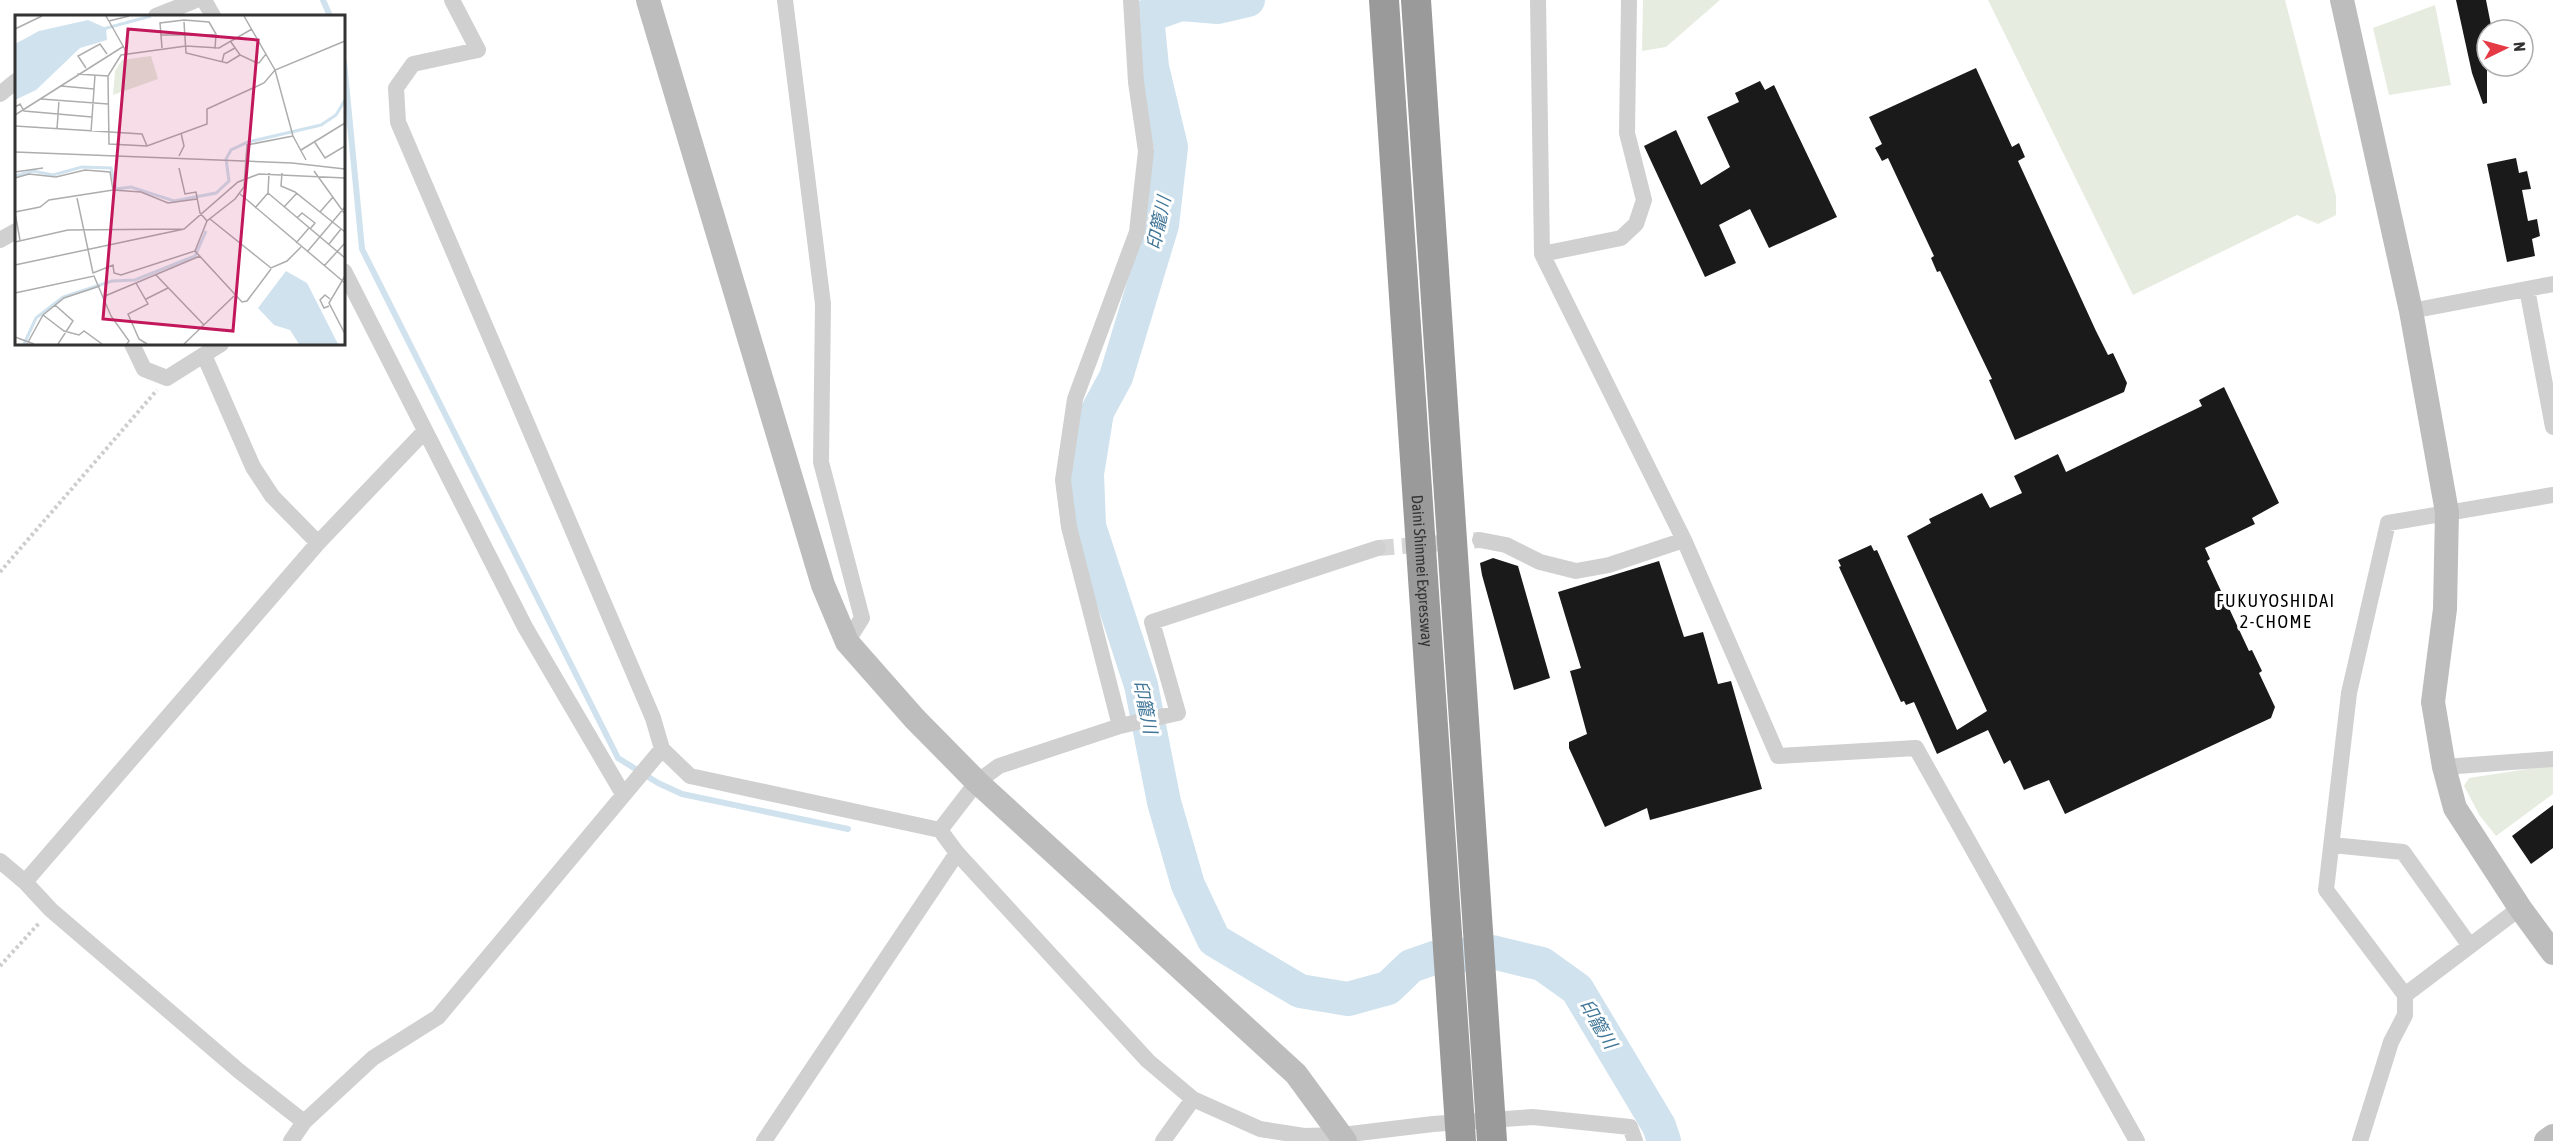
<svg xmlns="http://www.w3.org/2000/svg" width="2553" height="1141" font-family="'Asap Condensed','Noto Sans JP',sans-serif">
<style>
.green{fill:#e6ecdf}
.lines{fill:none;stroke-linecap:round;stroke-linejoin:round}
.stream{stroke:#cfe2ee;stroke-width:6}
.river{stroke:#cfe2ee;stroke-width:34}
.building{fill:#1a1a1a}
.street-tunnel{stroke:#d6d6d6;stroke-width:16;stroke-dasharray:16 8;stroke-linecap:butt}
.path{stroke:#cdcdcd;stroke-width:4;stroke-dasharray:3 3;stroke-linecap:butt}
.street{stroke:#d0d0d0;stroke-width:16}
.secondary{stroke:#bdbdbd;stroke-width:24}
.highway{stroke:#9a9a9a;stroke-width:30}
.labels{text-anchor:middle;stroke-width:6;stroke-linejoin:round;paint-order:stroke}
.street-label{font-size:16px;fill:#333;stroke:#fff}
.water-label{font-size:18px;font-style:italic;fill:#3f7597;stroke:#fff}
.neighbourhood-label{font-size:18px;letter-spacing:1.5px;fill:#000;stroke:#fff}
.inset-river{fill:none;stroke:#cfe2ee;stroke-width:3}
.inset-road{fill:none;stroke:#adadad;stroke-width:1.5}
.view{fill:#c2185b;fill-opacity:0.15;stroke:#c2185b;stroke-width:3}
.inset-edge{fill:none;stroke:#333;stroke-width:3}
</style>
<rect width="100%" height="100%" fill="#fff"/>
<!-- green -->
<path class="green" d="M1643 0H1720L1666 47 1642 51Z
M1988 0H2285L2336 196V215L2318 224 2297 215 2133 295Z
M2435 5 2451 85 2389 95 2373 28Z
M2553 765V794L2496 836 2480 816 2464 786 2469 778Z"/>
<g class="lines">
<!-- stream -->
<path class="stream" d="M323 0 330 16
M344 62 362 249 618 758 658 783 682 794 848 829"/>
<!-- river -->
<path class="river" d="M1248 0 1218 7 1181 4 1147 16 1152 67 1171 147 1162 225 1116 377 1097 412 1087 474 1089 526 1141 685 1164 802 1188 885 1214 940 1300 991 1348 999 1388 988 1411 966 1434 958 1492 952 1542 964 1577 989 1659 1126 1664 1141"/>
</g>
<!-- building -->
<path class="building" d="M2456 0H2486L2492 30H2487V103L2483 104 2472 73Z
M1976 68 2012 147 2019 143 2025 157 2018 161 2096 331 2108 355 2113 353 2127 383 2124 392 2015 440 1989 380 1992 379 1940 271 1937 272 1931 258 1934 256 1888 158 1882 161 1875 148 1882 144 1869 117Z
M1760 81 1765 90 1774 85 1837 217 1769 248 1750 209 1719 225 1736 263 1705 277 1644 146 1676 130 1701 185 1730 167 1707 117 1739 102 1735 93Z
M2516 158 2519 173 2527 171 2531 189 2522 190 2528 221 2537 219 2540 236 2532 239 2535 256 2507 262 2487 164Z
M2224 387 2279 503 2252 518 2255 524 2205 548 2210 559 2207 561 2249 651 2252 650 2262 671 2259 673 2275 707 2271 718 2065 814 2049 780 2024 790 2010 760 2004 764 1988 730 1937 754 1914 702 1906 705 1904 701 1901 702 1839 567 1841 566 1838 560 1871 545 1874 551 1877 550 1957 730 1987 711 1907 536 1931 523 1929 519 1982 493 1990 508 2022 493 2014 476 2058 454 2066 472 2202 406 2199 400Z
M1493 558 1518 566 1550 678 1514 690 1482 575 1480 563Z
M1659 561 1684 637 1703 632 1718 684 1731 681 1762 789 1650 820 1647 808 1605 827 1569 748V742L1587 734 1570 671 1581 668 1558 592Z
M2553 805V848L2531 864 2512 836Z"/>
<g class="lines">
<!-- street-tunnel -->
<path class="street-tunnel" d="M1378 548 1480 540"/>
<!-- path -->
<path class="path" d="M0 572 157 390
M0 966 40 922"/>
<!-- street -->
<path class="street" d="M204 0 213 16
M452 0 478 50 413 64 396 88 398 122 653 718 662 749 690 776 940 830 957 853 1148 1061 1193 1099 1260 1129 1304 1136 1342 1135 1433 1124 1533 1117 1630 1127 1635 1141
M785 0 823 304 821 462 862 618 847 642
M1538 0 1542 254 1684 540 1778 756 1916 748 2137 1141
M156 16 196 0
M0 94 16 81
M0 240 16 231
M1542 254 1621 238 1636 224 1644 200 1627 133 1629 0
M344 271 525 627 623 794
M2527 289 2553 427
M2411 311 2553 284
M132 344 144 369 167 378 221 344
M204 355 253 467 272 496 318 543
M1480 540 1506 545 1540 562 1576 571 1609 565 1684 540
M1120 726 1069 527 1063 480 1075 399 1137 232 1146 151 1136 82 1131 0
M2444 767 2553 759
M940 830 977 782 999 766 1120 726 1178 713 1152 622 1378 548
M2332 845 2403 852 2470 946
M0 861 25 882 51 910 239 1071 304 1122
M25 882 318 543 424 432
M2405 995 2520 908
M291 1141 304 1122 373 1058 438 1017 662 749
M764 1141 957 853
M1163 1141 1193 1099
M2360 1141 2391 1042 2405 1015V995L2326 890 2349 693 2388 523 2553 495"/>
<!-- secondary -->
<path class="secondary" d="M648 0 823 585 847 642 914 718 977 782 1296 1074 1345 1141
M2342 0 2411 311 2447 512 2445 609 2433 702 2444 767 2455 808 2520 908 2553 953
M2546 1141 2553 1136"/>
<!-- highway -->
<g class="highway">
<path id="s1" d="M1384 0 1461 1141"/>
<path d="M1416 0 1492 1141"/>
</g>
</g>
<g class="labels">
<!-- street labels -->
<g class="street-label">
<text dy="6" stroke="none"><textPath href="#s1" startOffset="572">Daini Shinmei Expressway</textPath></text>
</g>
<!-- water labels -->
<g class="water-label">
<text transform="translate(1159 223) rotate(-78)" y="6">印籠川</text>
<text transform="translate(1145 707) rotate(78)" y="6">印籠川</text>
<text transform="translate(1598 1024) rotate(59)" y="6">印籠川</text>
</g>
<!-- neighbourhood labels -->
<g class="neighbourhood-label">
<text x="2276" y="607">FUKUYOSHIDAI<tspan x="2276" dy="21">2-CHOME</tspan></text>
</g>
</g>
<!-- overview -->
<g transform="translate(15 15)">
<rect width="330" height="330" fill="#fff"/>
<path d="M136 41 143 64 98 80 100 56 107 45Z" fill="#e6ecdf"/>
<path d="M73 5 91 13 92 25 65 33 21 75 0 85V29L24 16ZM271 256 292 268 323 329H284L275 315 259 310 243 293Z" fill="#cfe2ee"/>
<path class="inset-river" d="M88 14 136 1M0 161 18 156 38 160 67 152 96 153 101 174 116 172 159 186 201 178 214 166 211 144 216 135 233 127 306 110 321 100 330 85M9 329 21 303 48 282 97 266 120 265 180 241 191 216"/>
<path class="inset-road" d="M91 1 112 38M229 1 260 55 278 121 291 145M94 6 114 1M169 7 171 38 212 48 225 40M0 14 27 1M237 14 204 33 171 31 106 40 93 61 94 129 132 131 192 109V94L249 68 260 55 330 26M146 20H200M216 27 225 40 240 47 244 48 251 39M147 33 145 8 169 5 194 7 201 19 200 34M207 47 209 39 220 33M71 53 63 41 85 29 92 39M62 59 93 61M46 71 79 74M26 84 93 89M0 92 5 89 9 96 77 102M0 100 109 31M0 111 127 119 132 131M42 114 44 85M76 117 80 60M299 126 310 143 330 131M286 135 330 108M0 137 277 148 330 154M164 141 169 131 166 118M164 153 170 179 181 177 185 198 192 206M299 156 330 199M0 157 28 153M254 158 253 178 330 243M267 158 266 171 280 177 330 217M0 163 14 159 41 162 70 155 95 157 98 175M225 179 330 268M62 183 78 258 98 250 99 258 106 260 180 236 192 206 220 184 229 172 232 130 278 121M269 192 282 178M240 193 253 178M0 197 25 192 34 185 98 175 126 177 153 188 182 184M305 197 318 182M0 198 5 225M282 203 287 198 300 208 295 214M195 204 256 253 272 246 286 232M0 227 53 215 169 214M281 228 294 213M314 229 326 214M180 236 227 287 232 286 256 254M292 237 330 192M0 250 169 214 223 167 244 159 330 163M309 251 330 228M141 260 189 310M330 261 314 288 330 319M121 268 133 289 113 299 124 324 132 329M0 278 79 261 96 301 114 326 112 329M90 281 185 241M131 284 153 273M40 290 58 306 43 329M314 291 309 293 305 285 310 280 315 284M28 300 49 316 64 320 69 316 87 329M0 322 19 329M12 329 28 300 49 283 85 271M169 329 219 281"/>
<path class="view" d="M113 14 243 25 218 316 88 304Z"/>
<rect width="330" height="330" class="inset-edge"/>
</g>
<!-- north arrow -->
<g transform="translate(2505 48) rotate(85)"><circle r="28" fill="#ffffff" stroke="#adadad" stroke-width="1.5"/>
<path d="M0-4.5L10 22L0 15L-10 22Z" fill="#e63946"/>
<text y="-9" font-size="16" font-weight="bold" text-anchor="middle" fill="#333333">N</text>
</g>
</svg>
